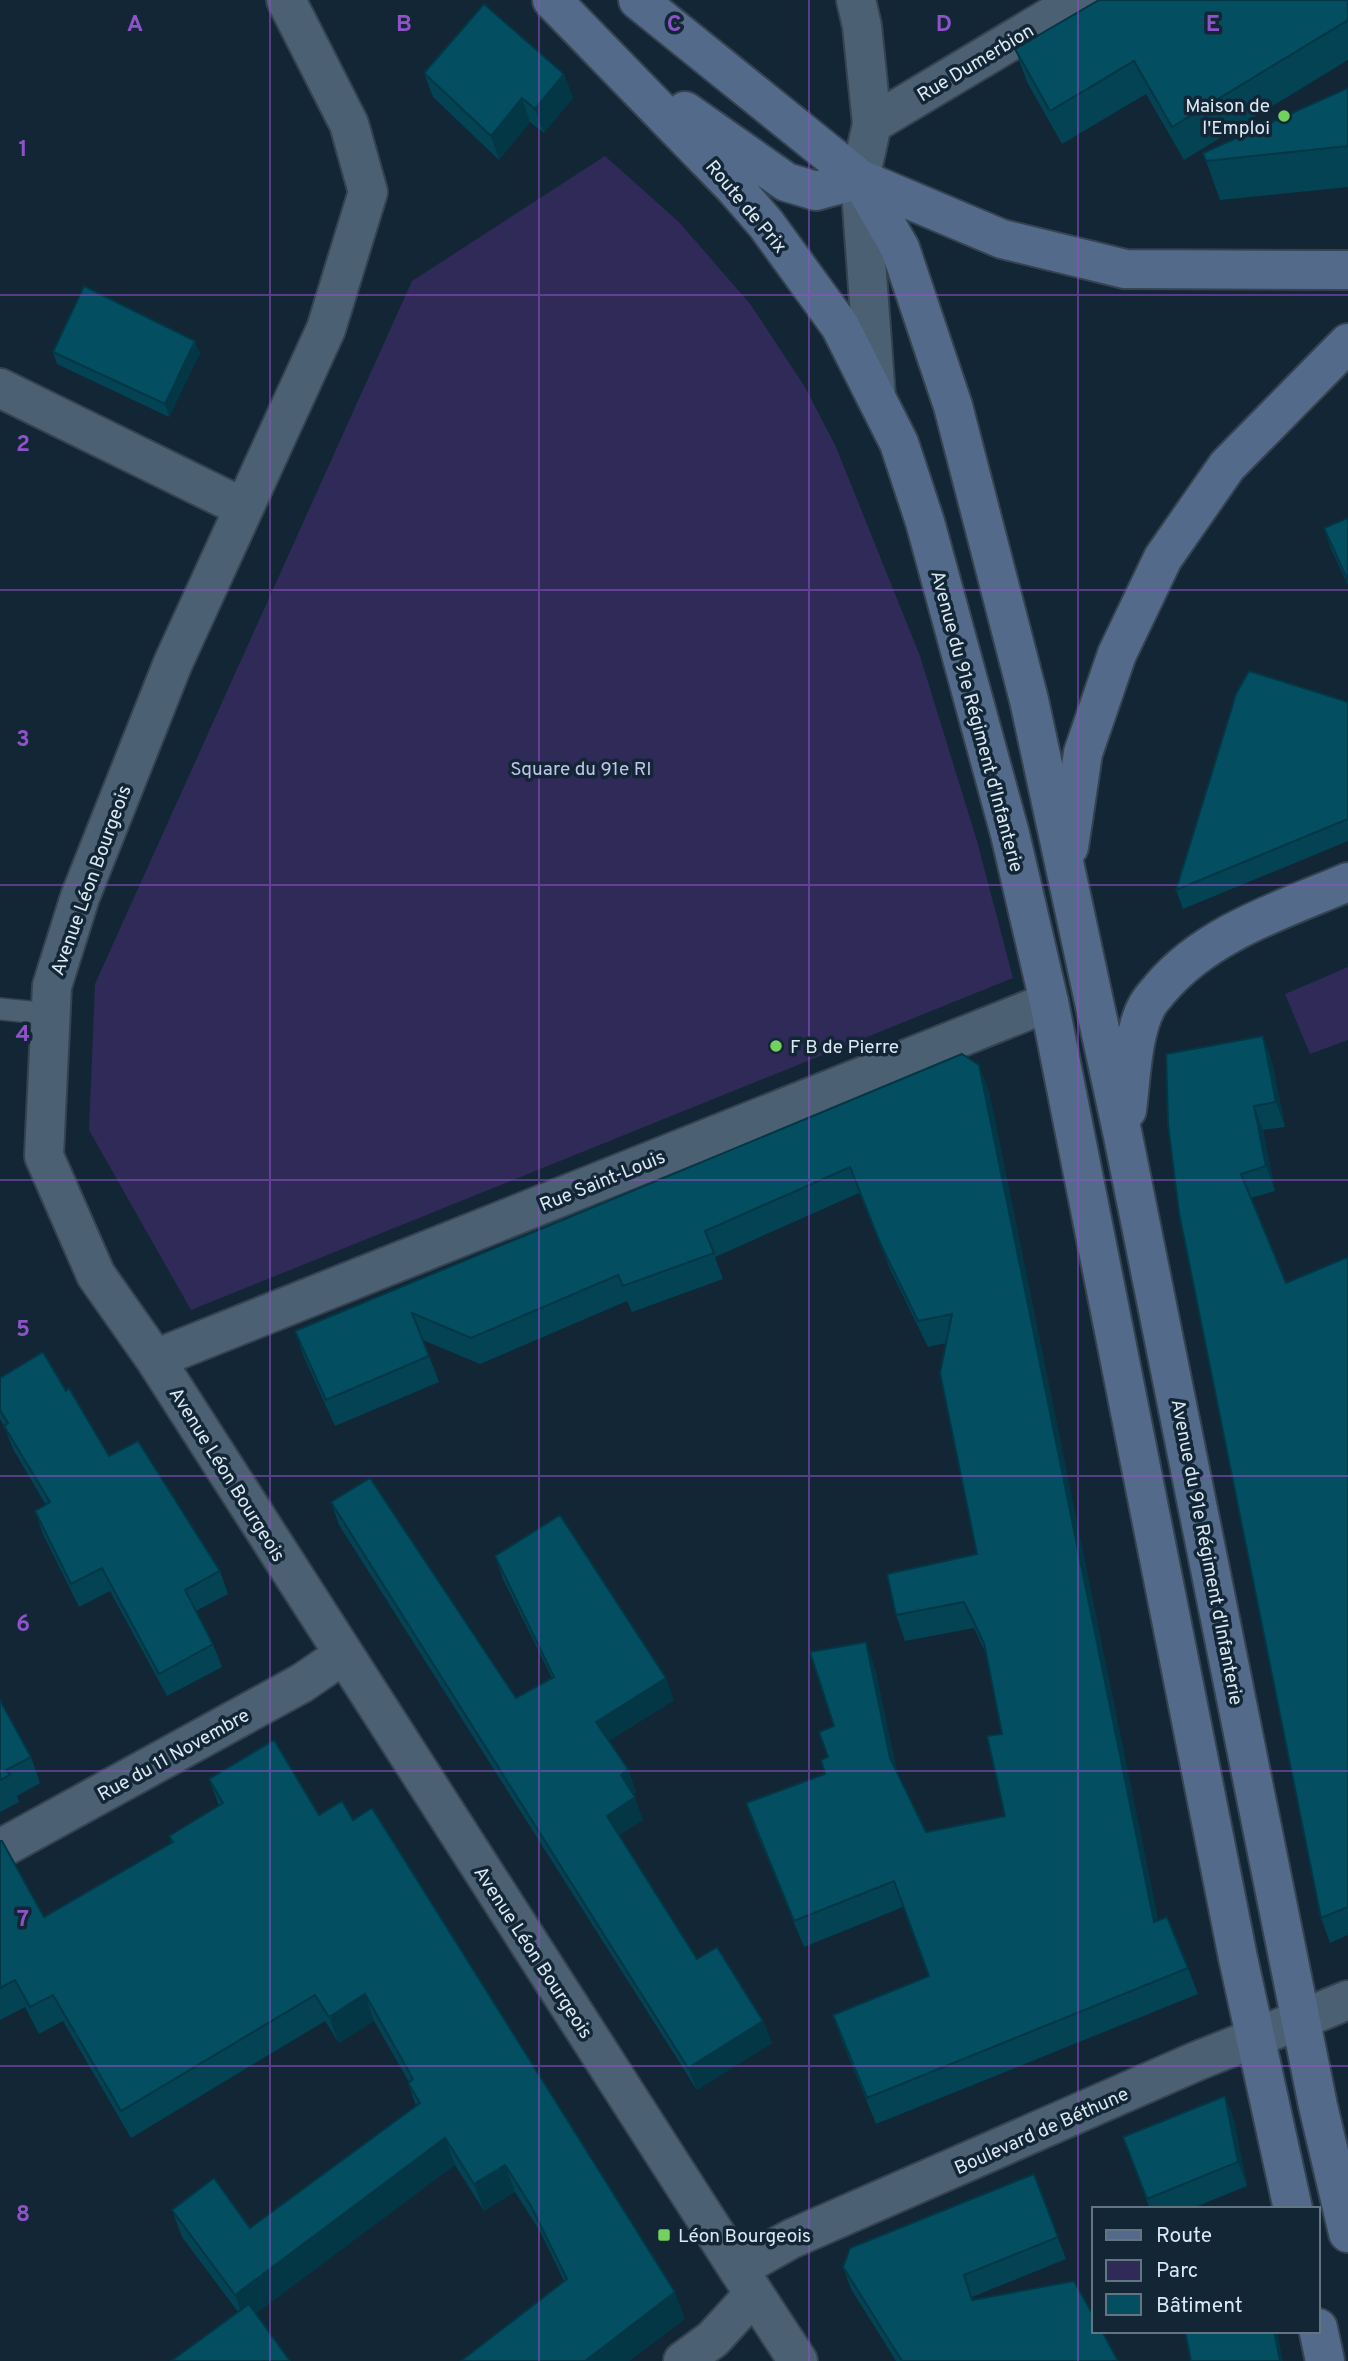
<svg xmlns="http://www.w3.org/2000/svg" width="1348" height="2361" font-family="Overpass,sans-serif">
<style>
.green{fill:#2f2a58}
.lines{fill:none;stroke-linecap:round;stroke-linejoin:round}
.service-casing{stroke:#354250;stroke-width:24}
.minor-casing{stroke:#354250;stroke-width:42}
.tertiary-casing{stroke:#354250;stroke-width:42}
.secondary-casing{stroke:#354250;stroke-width:42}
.service{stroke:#4b6072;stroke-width:21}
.minor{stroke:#4b6072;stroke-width:38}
.tertiary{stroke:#4b6072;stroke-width:38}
.secondary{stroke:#536a8b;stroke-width:38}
.wall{fill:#034354}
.shaded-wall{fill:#033745}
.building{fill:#044e62;stroke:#033745;stroke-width:2}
.grid{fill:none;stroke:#8e52c9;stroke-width:2;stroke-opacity:0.55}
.poi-dot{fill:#72d25d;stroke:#122636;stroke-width:2.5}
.labels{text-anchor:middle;stroke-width:7;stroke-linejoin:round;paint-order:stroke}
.street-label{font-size:19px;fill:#dce8f3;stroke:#122636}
.poi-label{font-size:19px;fill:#dce8f3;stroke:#122636;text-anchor:start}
.park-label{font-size:19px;fill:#c3c2ed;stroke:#122636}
.grid-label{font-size:23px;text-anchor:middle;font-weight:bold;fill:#8e52c9;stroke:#122636;stroke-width:7;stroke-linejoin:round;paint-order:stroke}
</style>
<rect width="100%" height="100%" fill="#122636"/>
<!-- green -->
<path class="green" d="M605 156 679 222 751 305 805 387 836 447 920 656 977 841 1013 978 191 1310 89 1130 95 984 412 281Z
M1348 967V1040L1310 1054 1285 994Z"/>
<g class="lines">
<!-- service casing -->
<g class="service-casing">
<path id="service" d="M0 1009 50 1014"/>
</g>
<!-- minor casing -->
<g class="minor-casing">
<path id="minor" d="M856 0 862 26 872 124 860 179
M872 124 1079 0
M0 1849 302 1683 343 1655
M1302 2019 1348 2000
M738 2269 798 2361
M683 2361 713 2339 754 2294"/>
</g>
<!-- tertiary casing -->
<g class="tertiary-casing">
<path id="tertiary" d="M286 0 349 124 368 192 326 329 173 663 80 897 52 986 44 1156 96 1275 155 1359 738 2269 791 2239 1197 2061 1302 2019
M860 179 876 397
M0 388 244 508
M155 1359 1049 1002"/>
</g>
<!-- secondary casing -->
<g class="secondary-casing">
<path id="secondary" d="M552 0 734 187 766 224 840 326 899 443 925 522 1010 834 1049 1002 1238 1958 1293 2209
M638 0 860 179 1002 239 1125 269 1348 270
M685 111 786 182 816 191 860 179
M860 179 900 248 953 406 1029 700 1123 1136 1318 2106 1348 2233
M1069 847 1083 753 1117 654 1163 558 1227 466 1348 343
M1127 1110C1131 1080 1132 1033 1147 1006 1150 1000 1156 994 1160 989 1207 933 1282 910 1348 882
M1318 2328 1325 2361"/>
</g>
<!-- service -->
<use href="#service" class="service"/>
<!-- minor -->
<use href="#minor" class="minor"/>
<!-- tertiary -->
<use href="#tertiary" class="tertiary"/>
<!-- secondary -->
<use href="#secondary" class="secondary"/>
</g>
<!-- wall -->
<path class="wall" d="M1348 0V60L1184 160 1146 94 1062 144 1027 82 1015 49Z
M424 73 564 74 573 98 544 133 530 122 499 160 433 97Z
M1348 88V187L1220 200 1206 161Z
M53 352 200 353 169 417 57 364Z
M1348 518V585L1331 549 1324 528Z
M1348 702V841L1183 909 1176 890Z
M1272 1061 1285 1127 1263 1130 1275 1191 1251 1198 1286 1283 1348 1257V1935L1330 1943 1321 1918 1179 1213Z
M989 1091 1158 1920 1188 1968 1198 1994 876 2124 842 2041 833 2015 929 1976 903 1907 804 1947 755 1829 746 1803 825 1774 834 1726 875 1668 897 1773 926 1832 1005 1816 1002 1734 986 1654 974 1628 905 1641 896 1615 977 1554 946 1343 928 1347 891 1271 859 1193 715 1257 723 1279 632 1312 627 1301 480 1364 423 1340 439 1382 335 1426 304 1357 295 1331Z
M0 1378 66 1391 109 1456 220 1571 228 1594 196 1611 213 1644 222 1667 167 1696 110 1591 79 1607 43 1534 35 1511 46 1505 13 1449 4 1426 0 1419Z
M331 1502 516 1698 552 1678 503 1579 495 1556 674 1700 609 1741 628 1769 636 1792 633 1794 643 1820 619 1835 697 1959 763 2021 772 2043 697 2090 339 1525Z
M0 1700 31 1757 40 1783 17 1796 19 1802 0 1812Z
M209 1779 319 1815 353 1820 685 2319 629 2361H461L564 2281 541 2233 515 2192 484 2211 455 2165 238 2312 182 2237 172 2210 250 2228 416 2106 408 2083 409 2082 374 2021 339 2043 325 2021 131 2138 63 2021 39 2034 25 2007 0 2020V1841L44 1917 171 1843 169 1836 219 1806Z
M1225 2096 1234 2120 1247 2186 1190 2209H1150L1123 2137Z
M1034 2174 1066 2259 972 2297 973 2300 1118 2361H896L851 2289 843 2267Z"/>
<!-- shaded-wall -->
<path class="shaded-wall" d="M564 74 573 98 544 133 535 109Z
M522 98 530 122 499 160 491 136Z
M195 341 200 353 169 417 165 404Z
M1263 1036 1272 1061 1285 1127 1276 1102Z
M979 1065 989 1091 1164 1948 1154 1922Z
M1254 1106 1263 1130 1275 1191 1266 1166Z
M866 1642 875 1668 900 1784 890 1758Z
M666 1678 674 1700 604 1744 596 1722Z
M628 1769 636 1792 629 1797 621 1775Z
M635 1797 643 1820 615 1838 607 1816Z
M365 1994 374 2021 339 2043 329 2017Z
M763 2021 772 2043 697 2090 688 2068Z
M1225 2096 1234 2120 1247 2186 1238 2162Z
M445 2138 455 2165 245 2322 235 2295Z
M505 2165 515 2192 484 2211 474 2184Z
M675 2292 685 2319 629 2361H585Z
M1274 2331H1277L1283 2361H1280Z"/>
<!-- building -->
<path class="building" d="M1099 0H1348V20L1172 127 1134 61 1050 111 1015 49Z
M484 4 564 74 535 109 522 98 491 136 424 73Z
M1348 88V146L1206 161 1203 153Z
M84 286 195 341 165 404 53 352Z
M1348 518V581L1324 528Z
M1249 671 1348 702V819L1176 890 1236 694Z
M1263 1036 1276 1102 1254 1106 1266 1166 1241 1174 1286 1283 1348 1257V1907L1321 1918 1179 1213 1168 1124 1166 1054Z
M962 1054 979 1065 1154 1922 1167 1917 1188 1968 867 2098 833 2015 929 1976 894 1881 794 1921 746 1803 825 1774 821 1760 828 1757 819 1732 834 1726 810 1652 866 1642 890 1758 926 1832 1005 1816 987 1736 1002 1734 984 1643 964 1602 896 1615 887 1574 977 1554 940 1373 952 1314 918 1321 881 1245 850 1167 705 1231 714 1253 623 1286 618 1275 471 1338 412 1313 429 1356 326 1400 295 1331Z
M43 1352 66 1391 69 1388 109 1456 138 1441 220 1571 185 1590 213 1644 159 1674 102 1568 71 1584 35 1511 50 1502 4 1426 8 1423 0 1410V1378Z
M370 1478 516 1698 554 1677 495 1556 560 1515 666 1678 596 1722 628 1769 621 1775 635 1797 607 1816 697 1959 717 1947 763 2021 688 2068 331 1502Z
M0 1700 31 1757 6 1770 10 1775 0 1780Z
M274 1740 319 1815 342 1801 353 1820 372 1808 675 2292 585 2361H461L567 2279 531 2206 505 2165 474 2184 445 2138 235 2295 172 2210 214 2178 250 2228 420 2103 408 2083 413 2079 365 1994 329 2017 315 1995 121 2111 53 1995 30 2007 15 1980 0 1988V1841H2L44 1917 173 1842 169 1836 223 1803 209 1779Z
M1225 2096 1238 2162 1147 2199 1123 2137Z
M1034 2174 1058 2237 964 2275 972 2300 1074 2281 1094 2317V2331H1102L1118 2361H902L843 2267 850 2248Z
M249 2304 290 2361H171Z
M1185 2331H1274L1280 2361H1191Z"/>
<!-- grid -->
<path class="grid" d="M270 0V2361M539 0V2361M809 0V2361M1078 0V2361M0 295H1348M0 590H1348M0 885H1348M0 1180H1348M0 1476H1348M0 1771H1348M0 2066H1348"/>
<!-- markers -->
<g class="poi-dot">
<circle cx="1284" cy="116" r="7"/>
<circle cx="776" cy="1046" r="7"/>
<rect x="657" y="2228" width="14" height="14" rx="3.5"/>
</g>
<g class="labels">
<!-- street labels -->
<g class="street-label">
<text transform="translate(975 62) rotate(-31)" y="7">Rue Dumerbion</text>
<text transform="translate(747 206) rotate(50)" y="7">Route de Prix</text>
<text transform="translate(978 721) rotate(75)" y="7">Avenue du 91e Régiment d'Infanterie</text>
<text transform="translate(90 880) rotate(-70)" y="7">Avenue Léon Bourgeois</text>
<text transform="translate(602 1180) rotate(-22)" y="7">Rue Saint-Louis</text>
<text transform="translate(228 1474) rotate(58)" y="7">Avenue Léon Bourgeois</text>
<text transform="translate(1208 1552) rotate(79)" y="7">Avenue du 91e Régiment d'Infanterie</text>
<text transform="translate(173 1754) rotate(-29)" y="7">Rue du 11 Novembre</text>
<text transform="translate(534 1952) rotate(57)" y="7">Avenue Léon Bourgeois</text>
<text transform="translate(1041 2130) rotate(-24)" y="7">Boulevard de Béthune</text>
</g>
<!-- poi labels -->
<g class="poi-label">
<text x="1270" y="112" text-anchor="end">Maison de<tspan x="1270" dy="22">l'Emploi</tspan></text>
<text x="790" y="1053">F B de Pierre</text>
<text x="678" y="2242">Léon Bourgeois</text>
</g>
<!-- park labels -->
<g class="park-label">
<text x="581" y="775">Square du 91e RI</text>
</g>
</g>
<g class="grid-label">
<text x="135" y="31">A</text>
<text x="404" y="31">B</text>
<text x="674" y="31">C</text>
<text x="944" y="31">D</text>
<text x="1213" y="31">E</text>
<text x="23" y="156">1</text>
<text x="23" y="451">2</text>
<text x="23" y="746">3</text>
<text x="23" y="1041">4</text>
<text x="23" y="1336">5</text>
<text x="23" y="1631">6</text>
<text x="23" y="1926">7</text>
<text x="23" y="2221">8</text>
</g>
<!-- legend -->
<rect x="1092" y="2207" width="228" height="126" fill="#122636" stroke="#637482" stroke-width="2"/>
<rect x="1106" y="2230" width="35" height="10" fill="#536a8b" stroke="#637482" stroke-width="2"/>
<text x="1156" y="2242" font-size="21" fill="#dce8f3">Route</text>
<rect x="1106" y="2260" width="35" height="21" fill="#2f2a58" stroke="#637482" stroke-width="2"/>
<text x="1156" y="2277" font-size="21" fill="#dce8f3">Parc</text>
<rect x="1106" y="2294" width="35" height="21" fill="#044e62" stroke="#637482" stroke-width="2"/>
<text x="1156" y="2312" font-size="21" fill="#dce8f3">Bâtiment</text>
</svg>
